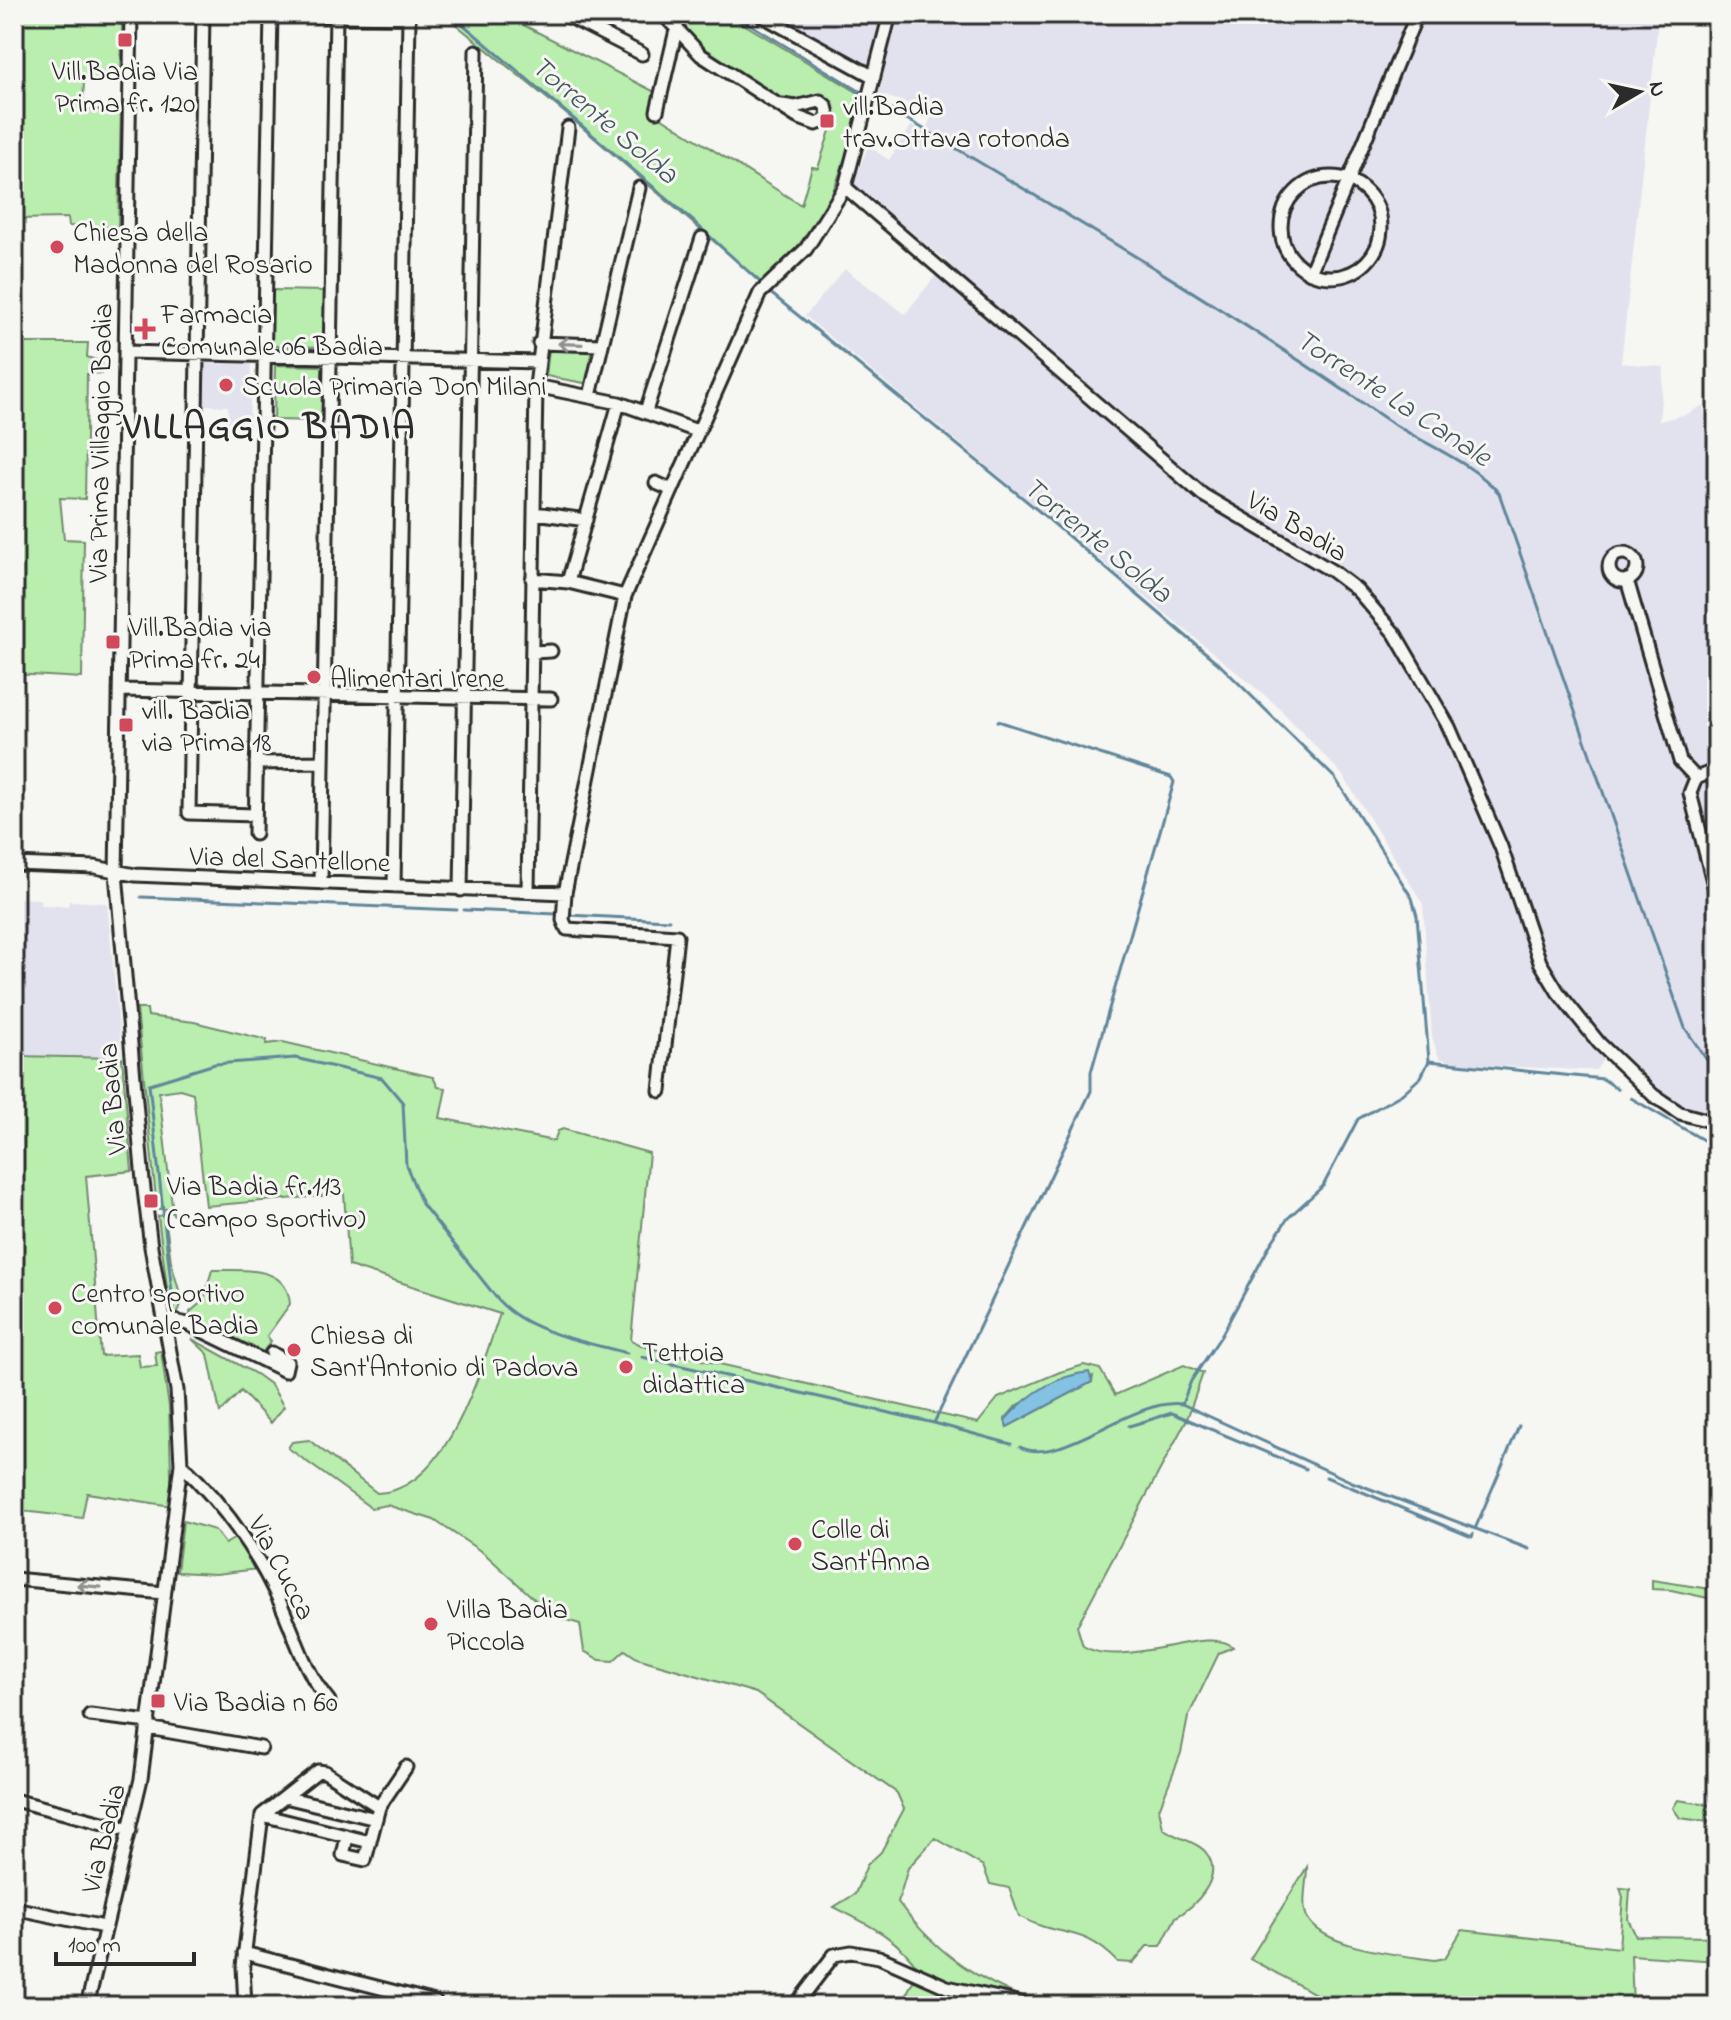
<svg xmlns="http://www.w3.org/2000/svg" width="1731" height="2020" font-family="'Indie Flower',sans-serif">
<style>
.built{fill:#e2e2ee}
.green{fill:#b9eeaf;stroke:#728c6d;stroke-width:2;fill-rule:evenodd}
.water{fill:#84c2e4;stroke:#60869a;stroke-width:2}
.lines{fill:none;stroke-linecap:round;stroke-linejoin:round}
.stream{stroke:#60869a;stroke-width:3}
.minor-casing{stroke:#2b2b2b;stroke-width:17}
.minor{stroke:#f6f6f2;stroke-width:11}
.oneway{stroke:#90908e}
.poi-dot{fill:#d1495b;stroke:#f6f6f2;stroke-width:3}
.labels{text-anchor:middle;stroke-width:6;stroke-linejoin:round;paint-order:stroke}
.poi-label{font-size:28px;fill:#2b2b2b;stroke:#f6f6f2;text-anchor:start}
.street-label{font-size:28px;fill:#2b2b2b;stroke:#f6f6f2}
.water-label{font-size:30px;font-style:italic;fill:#465862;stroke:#f6f6f2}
.district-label{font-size:36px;font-weight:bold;letter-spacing:2px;fill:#2b2b2b;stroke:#f6f6f2}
</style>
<rect width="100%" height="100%" fill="#f6f6f2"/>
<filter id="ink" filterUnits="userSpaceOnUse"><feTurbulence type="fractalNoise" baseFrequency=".0125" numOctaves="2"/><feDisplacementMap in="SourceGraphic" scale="16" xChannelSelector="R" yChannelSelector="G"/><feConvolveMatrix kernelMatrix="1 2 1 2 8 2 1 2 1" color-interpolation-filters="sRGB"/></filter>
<g filter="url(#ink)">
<!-- built -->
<path class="built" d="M776 14H1659L1621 363 1664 367 1659 421 1687 414 1703 405 1717 507V515L1706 529 1717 594V1127L1685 1119 1663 1109 1604 1058 1596 1070H1582L1459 1064 1439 1058 1432 1037 1423 904 1342 774 1274 703 805 316 845 269 905 314 947 261 853 185 868 146 889 160 911 126 925 133 933 112 876 93 879 78Z
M201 363 251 364 249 435H228V406L201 405Z
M14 898 40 899 41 905 68 906 69 901 107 903 122 1058 14 1056Z"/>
<!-- green -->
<path class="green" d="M27 14H80L122 25 121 80H84L83 110H121L118 227 69 226 68 218 14 219V21L18 24Z
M443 14H502L655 92 651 111 801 205 812 167 818 168 835 115 832 104C817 87 804 102 786 102L705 53 674 14H727L862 95C838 187 833 216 762 283L570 117Z
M271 290 327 291 326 347 271 346Z
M14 343H88L87 357 102 362V373L87 374 85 499 60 498 64 539 84 540 82 678 14 674Z
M549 350 597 351 590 384 546 376Z
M275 365 323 366 322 421 274 420Z
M137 1009H147L148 1016 194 1022 267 1040 266 1044 283 1042 433 1077 438 1087 446 1088 440 1118 554 1141 558 1131 563 1129 649 1153 631 1340 645 1347 978 1423 998 1398 1060 1372 1084 1365 1100 1369 1115 1395 1184 1365 1203 1373 1187 1419 1077 1626 1083 1646C1123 1671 1209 1624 1233 1647L1219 1653 1188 1717 1181 1753 1159 1809 1163 1828C1176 1839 1198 1841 1207 1854 1224 1877 1195 1907 1176 1917L1161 1946H1147L1133 1963 1118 1962C1081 1923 1058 1939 1019 1916L1009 1888 990 1884 983 1866 935 1838 908 1868 898 1902C938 1956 982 1983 1044 2006H900L919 1970C900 1939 866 1923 834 1907L855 1894 867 1865 881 1852 904 1809 897 1793 756 1693 637 1658 625 1650 613 1661 600 1660 584 1651 580 1624 553 1616 485 1554 434 1520 387 1505 371 1508 288 1448 292 1442 309 1440 377 1493C448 1491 480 1370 500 1314L349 1266 344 1194 206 1206 193 1093 180 1089 159 1092 173 1214 168 1209H157ZM1093 1376 1092 1382 1007 1427 1005 1419 1017 1405Z
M14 1056 122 1058 132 1171 86 1176 101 1356 138 1354 140 1367 157 1366 155 1352 161 1351 169 1407 172 1506 87 1493 82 1518 14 1510Z
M165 1215 171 1262 182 1301 177 1316 170 1312 158 1216Z
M212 1270C244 1271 287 1264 290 1304L267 1336 271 1341 259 1357 191 1323 190 1312 203 1301Z
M192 1339 256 1374 271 1385 284 1407 271 1423 241 1391 220 1413 208 1354Z
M183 1521 215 1530 225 1544 239 1536 258 1569 216 1574 177 1572Z
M1652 1580 1717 1590V1600L1671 1590 1652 1589Z
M1678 1800 1717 1806V1823L1680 1818 1673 1808Z
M1307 1867C1307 1881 1301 1905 1307 1917 1323 1949 1402 1955 1435 1960L1445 1958 1462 1930 1619 1948 1623 1897 1620 1888 1630 1889 1628 1919 1636 1936 1717 1937V1961L1631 1955 1633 2006H1323L1325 1999 1250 1959Z"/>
<!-- water -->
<path class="water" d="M1089 1372 1092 1382 1007 1427 1005 1420C1028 1394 1055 1376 1089 1372Z"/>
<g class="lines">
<!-- stream -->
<path class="stream" d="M451 14 693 221 763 285
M733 14 866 95
M873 99C1045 201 1218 303 1383 417 1420 443 1468 459 1499 493L1685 1028 1717 1075
M768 291 1040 512 1220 665 1335 778 1412 898 1417 916 1429 1061 1603 1079 1618 1089
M141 897 457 910
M464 910 557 914
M568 915 669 920
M149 1084 174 1310
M150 1084 215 1064 295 1058 382 1078 403 1103 406 1165 422 1204 499 1301C529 1333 586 1342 627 1353
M1631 1098 1717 1148
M642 1357 934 1423 1011 1444
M1182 1404 1191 1381 1221 1336 1270 1245 1288 1218 1323 1186 1358 1119 1402 1094 1421 1077 1429 1061
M934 1423 1091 1091V1072L1174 782 1171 777 998 721
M1129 1426 1172 1413 1306 1469
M1020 1447C1060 1468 1133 1397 1182 1404L1352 1482 1529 1549
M1326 1477 1472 1537 1473 1534
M1475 1529 1519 1426"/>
<!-- minor casing -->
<g class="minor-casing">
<path id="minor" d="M113 14 131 18
M185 14 409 17 394 886
M203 14 189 813 255 815
M564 14 642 54
M663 14 701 55 797 117 816 124 824 121 828 114 826 106 820 101 795 107 782 105
M759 14 874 77
M657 111 677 26
M1281 227a50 50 0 1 1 100 0a50 50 0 1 1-100 0Z
M845 187 1203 495 1332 571 1357 590 1395 634 1449 727 1501 847 1540 962 1558 992 1599 1043 1653 1095 1680 1113 1717 1123
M1310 273 1417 14
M539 343 601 345
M125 352 538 362
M536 386 619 403 697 431
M590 396 639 188
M646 411 702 238
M656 483 672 490
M535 513 586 520
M1609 567a14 14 0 1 1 28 0a14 14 0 1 1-28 0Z
M532 579 568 582 625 596
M1627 580 1680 761 1696 778 1717 770
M568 582 619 403
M533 652 551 651
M119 690 551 699
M256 763 323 762
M1696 778 1690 793 1717 897
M255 834 271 14
M14 864 95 867 135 875 565 893 625 596 760 293 806 249 845 187 890 14
M321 883 336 14
M461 890 476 51
M528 891 536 386 568 128
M565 893 563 920 567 929 677 936 660 1091
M164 1319 188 1324 285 1371 287 1362 272 1353
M181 1464C222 1503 255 1549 279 1600 295 1634 304 1672 329 1701
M14 1579 164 1593
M90 1715 149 1722
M148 1728 261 1748
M285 1797 376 1819
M14 1800 130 1830
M262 1815 370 1842
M347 1837 343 1855 365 1860 379 1807
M14 1908 104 1927
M244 1953 435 2002
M87 2006 141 1779 181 1464 177 1390 151 1247 143 1181 116 873 131 14
M245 2006 243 1966 262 1815 318 1771 325 1772 379 1807 406 1767
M795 2006 834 1955 851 1952 879 1957 947 1987 1035 2006"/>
</g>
<!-- minor -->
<use href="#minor" class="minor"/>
</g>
<!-- one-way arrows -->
<defs><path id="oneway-shaft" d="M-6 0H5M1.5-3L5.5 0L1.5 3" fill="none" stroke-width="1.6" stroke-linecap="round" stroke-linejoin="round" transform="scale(2)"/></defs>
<g class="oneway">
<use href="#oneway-shaft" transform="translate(570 344) rotate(-178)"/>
<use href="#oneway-shaft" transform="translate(89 1586) rotate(-175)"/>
</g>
</g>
<!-- markers -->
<g class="poi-dot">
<rect x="117" y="32" width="16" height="16" rx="4"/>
<rect x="819" y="113" width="16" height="16" rx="4"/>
<circle cx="57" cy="247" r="8"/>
<path d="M141 317h8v8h8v8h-8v8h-8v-8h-8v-8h8z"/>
<circle cx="226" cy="385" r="8"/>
<rect x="105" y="634" width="16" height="16" rx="4"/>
<circle cx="314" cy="677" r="8"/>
<rect x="118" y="717" width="16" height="16" rx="4"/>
<rect x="143" y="1193" width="16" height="16" rx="4"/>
<circle cx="55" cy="1308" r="8"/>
<circle cx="294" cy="1350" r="8"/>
<circle cx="626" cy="1367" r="8"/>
<circle cx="795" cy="1544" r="8"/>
<circle cx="431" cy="1624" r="8"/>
<rect x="150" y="1693" width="16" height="16" rx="4"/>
</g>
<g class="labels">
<!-- poi labels -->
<g class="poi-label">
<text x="125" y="80" text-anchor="middle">Vill.Badia Via<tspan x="125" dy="32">Prima fr. 120</tspan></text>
<text x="843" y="115">vill.Badia<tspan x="843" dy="32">trav.Ottava rotonda</tspan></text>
<text x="73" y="241">Chiesa della<tspan x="73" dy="32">Madonna del Rosario</tspan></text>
<text x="161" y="323">Farmacia<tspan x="161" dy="32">Comunale 06 Badia</tspan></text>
<text x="242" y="395">Scuola Primaria Don Milani</text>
<text x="129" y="636">Vill.Badia via<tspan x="129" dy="32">Prima fr. 24</tspan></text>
<text x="330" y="687">Alimentari Irene</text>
<text x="142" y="719">vill. Badia<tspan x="142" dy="32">via Prima 18</tspan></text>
<text x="167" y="1195">Via Badia fr.113<tspan x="167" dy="32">(campo sportivo)</tspan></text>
<text x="71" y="1302">Centro sportivo<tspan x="71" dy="32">comunale Badia</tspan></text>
<text x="310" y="1344">Chiesa di<tspan x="310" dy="32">Sant'Antonio di Padova</tspan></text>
<text x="642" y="1361">Tettoia<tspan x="642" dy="32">didattica</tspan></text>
<text x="811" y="1538">Colle di<tspan x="811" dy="32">Sant'Anna</tspan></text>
<text x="447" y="1618">Villa Badia<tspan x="447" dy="32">Piccola</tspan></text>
<text x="174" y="1711">Via Badia n 60</text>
</g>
<!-- street labels -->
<g class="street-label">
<text transform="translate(99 443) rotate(-89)" y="10">Via Prima Villaggio Badia</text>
<text transform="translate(1298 525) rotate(31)" y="10">Via Badia</text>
<text transform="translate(290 858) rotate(2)" y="10">Via del Santellone</text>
<text transform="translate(111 1099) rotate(-95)" y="10">Via Badia</text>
<text transform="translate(283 1567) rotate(62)" y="10">Via Cucca</text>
<text transform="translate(102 1838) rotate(-76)" y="10">Via Badia</text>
</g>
<!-- water labels -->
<g class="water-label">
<text transform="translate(605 119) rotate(40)" y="10">Torrente Solda</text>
<text transform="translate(1394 397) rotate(33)" y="10">Torrente La Canale</text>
<text transform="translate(1098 539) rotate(39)" y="10">Torrente Solda</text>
</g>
<!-- district labels -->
<g class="district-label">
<text x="270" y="438">VILLAGGIO BADIA</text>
</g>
</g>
<!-- margin -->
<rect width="1731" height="2020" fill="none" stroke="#f6f6f2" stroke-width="48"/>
<rect x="24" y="24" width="1683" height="1972" fill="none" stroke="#2b2b2b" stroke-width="3" filter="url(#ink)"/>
<!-- north arrow -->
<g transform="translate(1639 92) rotate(81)" stroke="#f6f6f2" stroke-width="6" paint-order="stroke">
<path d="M0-6L14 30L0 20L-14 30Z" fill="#2b2b2b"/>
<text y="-12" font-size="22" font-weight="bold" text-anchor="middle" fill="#2b2b2b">N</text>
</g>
<!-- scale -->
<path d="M56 1952v12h138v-12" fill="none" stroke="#2b2b2b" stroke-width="4"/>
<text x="68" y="1952" font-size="24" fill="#2b2b2b" stroke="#f6f6f2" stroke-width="6" paint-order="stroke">100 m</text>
</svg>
